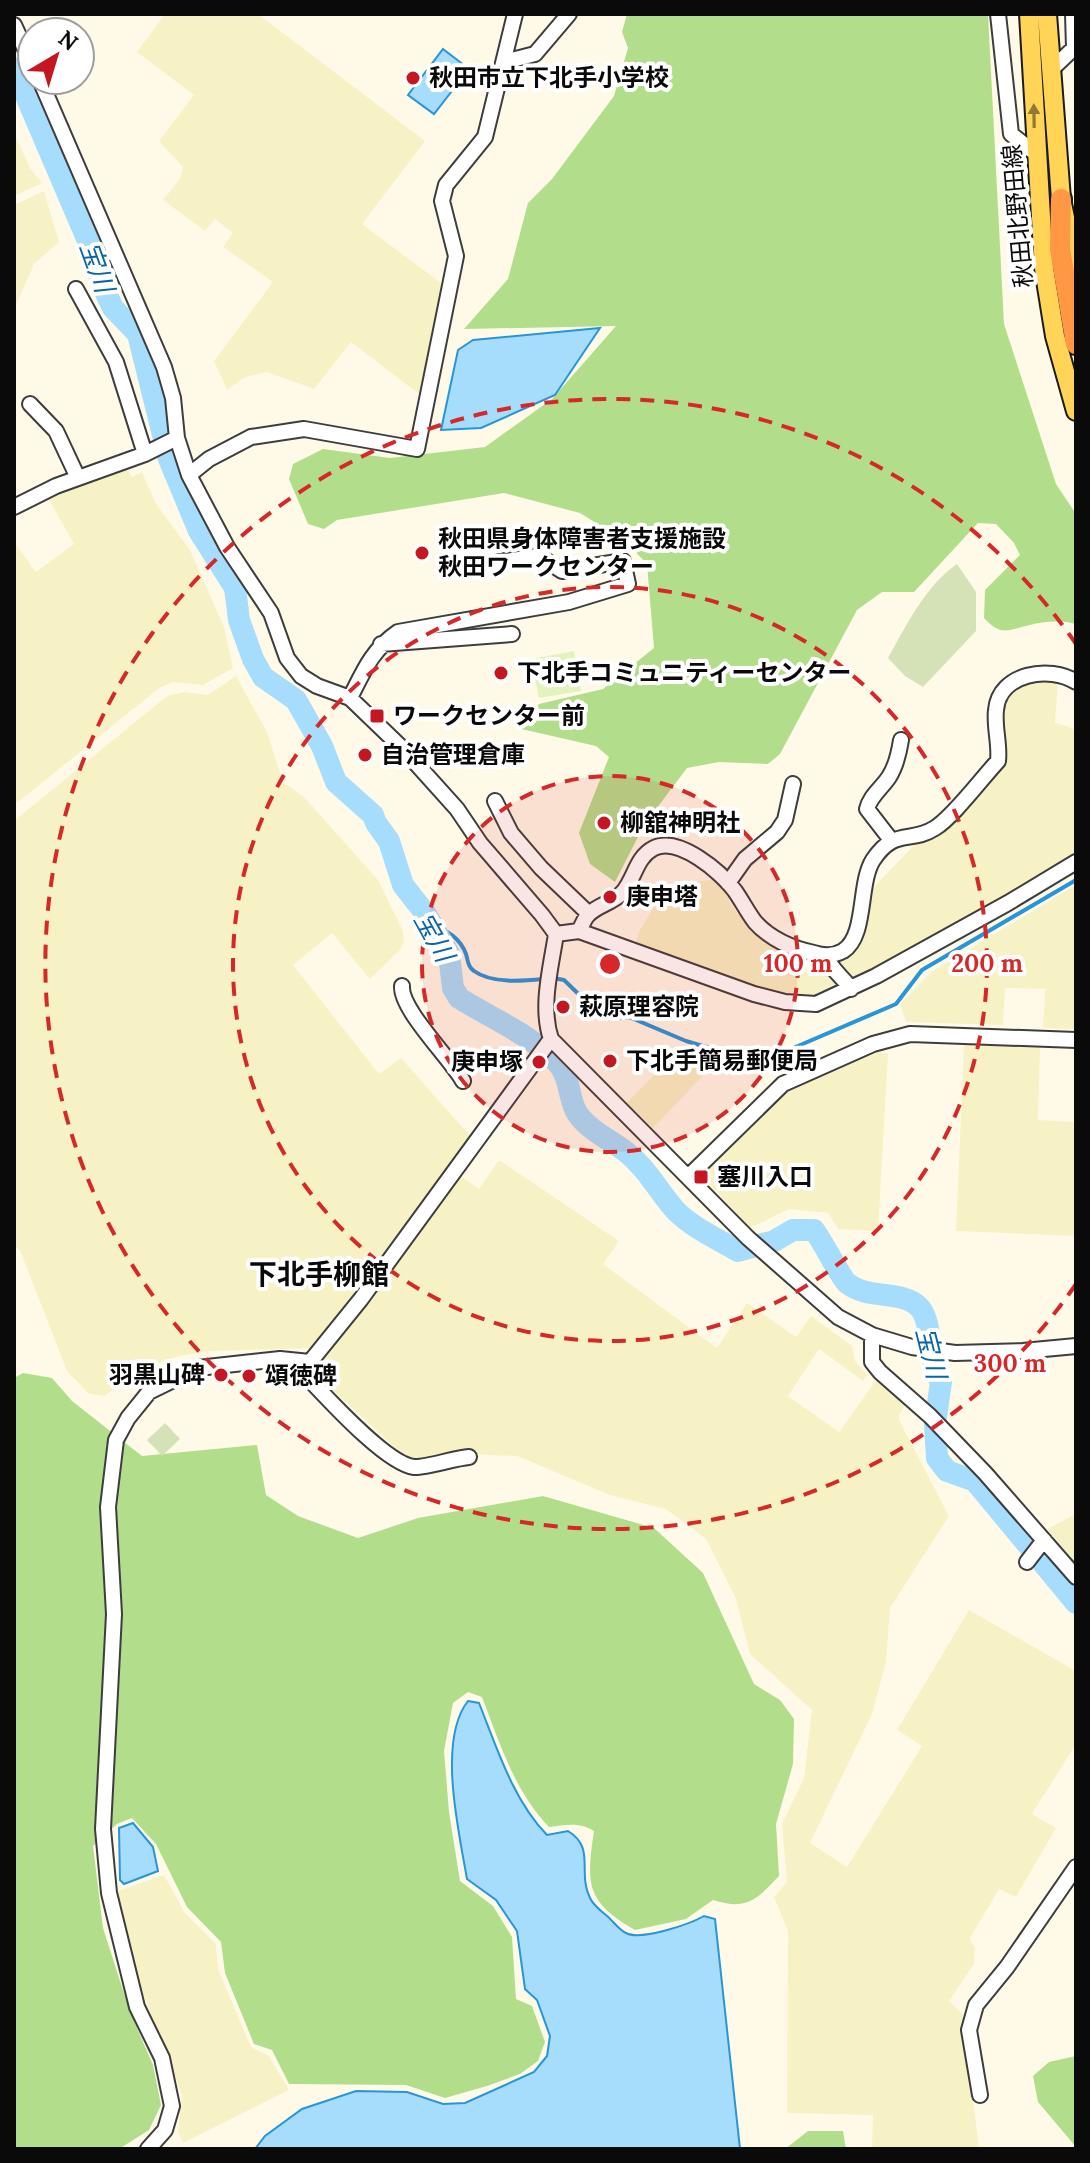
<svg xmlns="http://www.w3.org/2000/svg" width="1090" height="2163" font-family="Lora,'Noto Sans JP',serif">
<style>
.farmland{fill:#f7f2c5}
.forest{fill:#b2de8c}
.cemetery{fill:#d5e2b7}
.pitch{fill:#e2f3c0}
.water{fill:#a6ddfc;stroke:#2795d9;stroke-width:2}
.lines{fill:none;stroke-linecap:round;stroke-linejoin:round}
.stream{stroke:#2795d9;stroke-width:4}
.river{stroke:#a6ddfc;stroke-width:22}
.minor-casing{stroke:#3d3d3d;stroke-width:18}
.major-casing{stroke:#1b1b1b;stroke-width:22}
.highway-casing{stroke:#1b1b1b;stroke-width:24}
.minor{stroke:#fff;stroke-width:14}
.major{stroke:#ffd457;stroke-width:18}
.highway{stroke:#ff9745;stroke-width:20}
.oneway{fill:#917934}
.ring{fill:none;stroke:#d62828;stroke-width:4;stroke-dasharray:14 10}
.poi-dot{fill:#c51722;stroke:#fff;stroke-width:3}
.labels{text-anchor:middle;stroke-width:8;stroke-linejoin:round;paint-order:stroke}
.poi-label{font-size:24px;font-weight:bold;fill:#0a0a0a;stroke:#fff;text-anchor:start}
.street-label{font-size:24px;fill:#0a0a0a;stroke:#fff}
.water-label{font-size:26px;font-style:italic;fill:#0a64a5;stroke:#fff}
.quarter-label{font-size:28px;font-weight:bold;fill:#0a0a0a;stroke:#fff}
.centre{fill:#d62828;stroke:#fff;stroke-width:4}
.ring-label{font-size:24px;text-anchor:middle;font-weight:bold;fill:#d62828;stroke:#fff;stroke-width:8;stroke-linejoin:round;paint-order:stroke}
</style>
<rect width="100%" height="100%" fill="#fffae7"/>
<!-- farmland -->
<path class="farmland" d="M165 14H258L425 141 362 224 445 286 419 394 351 342 314 389 267 372 245 377 227 390 214 361 273 282 223 247 233 233 215 219 205 231 163 200 180 179 183 167 159 141 194 95 137 52Z
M14 133 31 170 42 183 14 196Z
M44 191 59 242 34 264 14 310V205Z
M125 466 132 477 142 472 156 504 190 550 224 627 233 668 203 685 173 682 158 689 17 803 14 799V542L36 572 74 544 47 496Z
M236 676 267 732 283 782 304 797 378 880 403 931 404 942 400 950 370 979 332 933 293 965 379 1074 401 1058 471 1137 448 1167 479 1189 499 1160 619 1241 603 1264 717 1348 747 1303 796 1337 811 1316 852 1346 855 1361 867 1375 863 1381 819 1349 788 1396 839 1432 877 1379 907 1402 899 1415V1420L949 1516 890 1608 886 1662 872 1714 810 1843 847 1867 922 1746 897 1730 969 1610 1076 1671V1744L1032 1814 1056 1828 1016 1897 999 1889 970 1938 975 1948 974 1964 949 2001 963 2014 979 2149H872L873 2115 787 2113 788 1931 774 1897 787 1882 782 1824 804 1778 812 1710 750 1654 736 1599 706 1539 666 1509 610 1495 517 1456 464 1454 422 1462 408 1460 318 1376 314 1348 211 1351 179 1356 146 1367 104 1396 89 1394 67 1371 20 1250 14 1246V821L167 696 184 692 208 695Z
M1035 679 1058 680 1055 723 1070 727 1076 731V854L952 930 852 981 837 960 853 951 861 939 868 915 870 891 921 838 1005 762 1001 715 1006 695 1017 684Z
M717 879 727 888 729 902 737 913 759 932 800 956 806 968 816 969 823 966 837 980 839 985 831 994 814 1000 786 998 634 947 640 930 654 907 675 885Z
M1076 885V1029L1043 1028 1045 989 1005 988 1003 1025 906 1022 900 1004 931 972Z
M964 1044 1040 1047 1038 1120 1076 1122 1075 1236 956 1231Z
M682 1046 718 1060 653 1128 627 1103Z
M877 1053H888L878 1231 838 1229 828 1213 789 1209 750 1228 706 1180 708 1169 787 1092Z
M1076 1514V1563L1047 1529Z
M164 1875 185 1913 216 1944 218 1969 251 2047 269 2056 289 2090 183 2143 178 2132 182 2095 143 1993 115 1892Z"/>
<!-- forest -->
<path class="forest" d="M627 14H988L1004 324 1056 484 1076 514V624C1063 620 1043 621 1030 625 1007 630 1002 637 984 618L985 590 1020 555 1014 543 996 524 978 523 914 592H882L857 610 780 754 768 764 719 762 687 768 644 825 615 882 590 864 579 833 609 757 596 746 517 728 539 704 603 689 654 648 647 564 625 541 580 513 504 493 337 520 324 529 308 524 289 479 293 464 323 449 390 458 485 447 552 399 616 326 464 329 508 279 528 203 552 179 614 96 628 48 622 32Z
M23 1373 52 1378 72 1401 142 1456 257 1445 266 1495 298 1516 358 1538 418 1518 543 1496 654 1528 703 1573 754 1684 780 1700 794 1719 793 1764 776 1824 779 1876C757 1899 747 1911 713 1900L686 1919 635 1930C586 1902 586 1885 594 1831 579 1822 566 1825 549 1827 515 1792 499 1742 482 1697L468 1692 453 1703 444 1751 449 1812 460 1881 493 1906 512 1937 516 1999 532 2006 545 2042 538 2061 520 2074 487 2086 445 2098 406 2085 289 2084 272 2050 254 2044 225 1973 221 1942 187 1907 156 1844 132 1818 117 1824 93 1846 103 1928 130 2012 153 2065 161 2105 149 2130 119 2149H14V1378Z
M1076 2056V2147L1038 2102 1033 2076 1049 2062Z
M808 2131H843L846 2149H785Z"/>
<!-- cemetery -->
<path class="cemetery" d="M957 564 976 592V631L923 687 905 676 888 658C906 626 926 585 957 564Z
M165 1423 180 1439 162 1456 147 1440Z"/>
<!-- pitch -->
<path class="pitch" d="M574 651 581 691 539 698 531 659Z"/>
<!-- water -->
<path class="water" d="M443 49 469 69 434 114 408 95Z
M600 328 555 395 481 428 441 430 458 350 473 340Z
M468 1701 479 1703C497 1748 513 1800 547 1835L568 1831C596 1848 577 1872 590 1898 593 1905 601 1911 607 1916 613 1921 619 1930 626 1933 641 1941 690 1924 704 1916L715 1919 740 2149H255L265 2136 302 2109 356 2091 407 2092 443 2104 465 2103 534 2072 547 2056 550 2036 537 2000 525 1989 517 1931 496 1900 467 1879C459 1832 437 1740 468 1701Z
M133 1823 153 1847 158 1871 124 1884 120 1880 119 1828Z"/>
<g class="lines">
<!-- stream -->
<path class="stream" d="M433 926C448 931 460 938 466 954 468 961 468 967 474 971 492 984 523 981 544 979
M553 978 564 980 603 1018 629 1017 686 1041 726 1053 766 1055 791 1049 896 1004 922 970 1076 880"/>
<!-- river -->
<path class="river" d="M14 68 91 248 103 287 113 308 138 334 169 459 199 531 235 588 239 620 253 659 263 677 296 700 322 746 336 782 373 815 376 823 389 841 403 885 425 913 449 954 453 988 459 998C491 1018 531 1035 557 1062 571 1077 568 1099 577 1113 588 1130 609 1139 625 1151 647 1168 658 1191 676 1211 693 1228 718 1239 738 1251L774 1241 793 1230H814C822 1240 841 1278 847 1283 868 1300 901 1290 918 1306 934 1320 926 1361 941 1382L935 1424 937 1458 947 1471 975 1481 1076 1603"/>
<!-- minor casing -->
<g class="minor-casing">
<path id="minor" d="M998 14 1011 134 1035 153
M14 25 32 64
M504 62 535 54 569 14
M1053 68 1074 48 1073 14
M40 80 164 367 173 398 177 438 189 475 227 547 271 613 287 658 301 676 317 686 350 698 403 749 457 809 480 843 542 915 556 934C551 967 540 1007 551 1039L748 1238 838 1317 872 1335 912 1347 955 1353 1023 1351 1076 1346
M76 289 116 362 145 454
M30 404 56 431 78 478
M189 475 209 459 251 437 304 429 417 449 456 256 442 201 446 185 485 137 515 14
M14 507 56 486 145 454 177 438
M381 644 512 634
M350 698C364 670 372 650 398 632L569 602 628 584 623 561 562 571 539 556 499 562
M495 801 511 833 541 868 589 914
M891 840 867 809C870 796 881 789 889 777 896 766 899 753 901 740
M728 883 745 859 777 832 785 820 793 784
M579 931 754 994 785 1002 816 1004 876 976 1008 903 1076 862
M556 934 579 931C582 926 584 919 588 915 597 905 613 903 623 892 635 878 636 857 654 848 679 836 721 872 735 891 742 901 748 913 755 922 770 939 793 949 814 953 823 956 834 956 843 951 867 936 858 884 873 860 895 827 910 844 935 828 953 817 982 778 998 761 1000 744 994 727 996 710 999 673 1050 665 1076 682
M827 956C829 968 844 978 851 989
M402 986C400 1009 450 1058 463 1081
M689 1176 783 1084 873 1044 910 1034 1076 1040
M872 1335V1362L880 1372 930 1416 985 1473 1076 1577
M469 1457C455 1458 425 1468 414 1467 387 1464 329 1400 309 1379L310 1362 361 1299 551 1039
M1027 1562 1044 1540
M980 2095 969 2030 976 2005 1007 1967 1076 1867
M148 2149 165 2130 172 2106 162 2058 137 2007 109 1893 103 1829 114 1614 108 1507 116 1440 128 1418 149 1392 198 1368 280 1359 310 1362"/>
</g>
<!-- major casing -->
<g class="major-casing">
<path id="major" d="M1029 14 1044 268 1055 336 1076 411
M1047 14 1061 199 1076 269"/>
</g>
<!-- highway casing -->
<g class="highway-casing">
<path id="highway" d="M1061 199 1060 249 1076 344"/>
</g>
<!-- minor -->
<use href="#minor" class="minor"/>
<!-- major -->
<use href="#major" class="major"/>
<!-- highway -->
<use href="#highway" class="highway"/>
</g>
<!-- one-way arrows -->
<defs><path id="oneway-solid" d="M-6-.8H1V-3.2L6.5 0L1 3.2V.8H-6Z" transform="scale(2)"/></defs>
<use class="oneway" href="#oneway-solid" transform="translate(1034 116) rotate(-91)"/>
<!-- distance rings -->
<circle cx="610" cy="964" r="188" fill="#d62828" fill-opacity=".12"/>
<g class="ring">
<circle cx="610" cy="964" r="188"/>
<circle cx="610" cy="964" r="377"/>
<path d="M1076 1284A565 565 0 1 1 1076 644"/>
</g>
<!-- markers -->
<g class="poi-dot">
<circle cx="413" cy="78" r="8"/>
<circle cx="422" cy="553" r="8"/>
<circle cx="501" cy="673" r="8"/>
<rect x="369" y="708" width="16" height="16" rx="4"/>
<circle cx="365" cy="755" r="8"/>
<circle cx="604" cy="823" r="8"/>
<circle cx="610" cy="897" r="8"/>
<circle cx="563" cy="1007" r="8"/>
<circle cx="610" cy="1061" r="8"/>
<circle cx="539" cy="1062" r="8"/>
<rect x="693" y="1169" width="16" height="16" rx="4"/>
<circle cx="221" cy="1375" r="8"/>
<circle cx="249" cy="1376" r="8"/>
</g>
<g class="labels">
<!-- poi labels -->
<g class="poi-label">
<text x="429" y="86">秋田市立下北手小学校</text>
<text x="438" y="547">秋田県身体障害者支援施設<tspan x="438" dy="28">秋田ワークセンター</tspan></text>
<text x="517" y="681">下北手コミュニティーセンター</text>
<text x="393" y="724">ワークセンター前</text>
<text x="381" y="763">自治管理倉庫</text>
<text x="620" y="831">柳舘神明社</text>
<text x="626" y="905">庚申塔</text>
<text x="579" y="1015">萩原理容院</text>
<text x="626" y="1069">下北手簡易郵便局</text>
<text x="523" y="1070" text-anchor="end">庚申塚</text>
<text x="717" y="1185">塞川入口</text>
<text x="205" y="1383" text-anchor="end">羽黒山碑</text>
<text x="265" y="1384">頌徳碑</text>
</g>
<!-- street labels -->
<g class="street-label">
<text transform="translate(1018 216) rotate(-95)" y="8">秋田北野田線</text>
</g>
<!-- water labels -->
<g class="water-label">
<text transform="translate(97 267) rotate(70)" y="9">宝川</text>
<text transform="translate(434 937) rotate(61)" y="9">宝川</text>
<text transform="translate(931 1353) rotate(76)" y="9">宝川</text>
</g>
<!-- quarter labels -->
<g class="quarter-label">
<text x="319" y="1284">下北手柳館</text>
</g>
</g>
<circle cx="610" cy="964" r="12" class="centre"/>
<g class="ring-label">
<text x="798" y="972">100 m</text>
<text x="987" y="972">200 m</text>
<text x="1010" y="1372">300 m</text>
</g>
<!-- border -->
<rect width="1090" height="2163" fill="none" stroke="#0a0a0a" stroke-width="32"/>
<!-- north arrow -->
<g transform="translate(56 56) rotate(38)"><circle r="38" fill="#ffffff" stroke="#9d9d9d" stroke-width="2"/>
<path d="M0-6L14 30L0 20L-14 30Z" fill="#c51722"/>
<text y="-12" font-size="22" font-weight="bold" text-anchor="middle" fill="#0a0a0a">N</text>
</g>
</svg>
